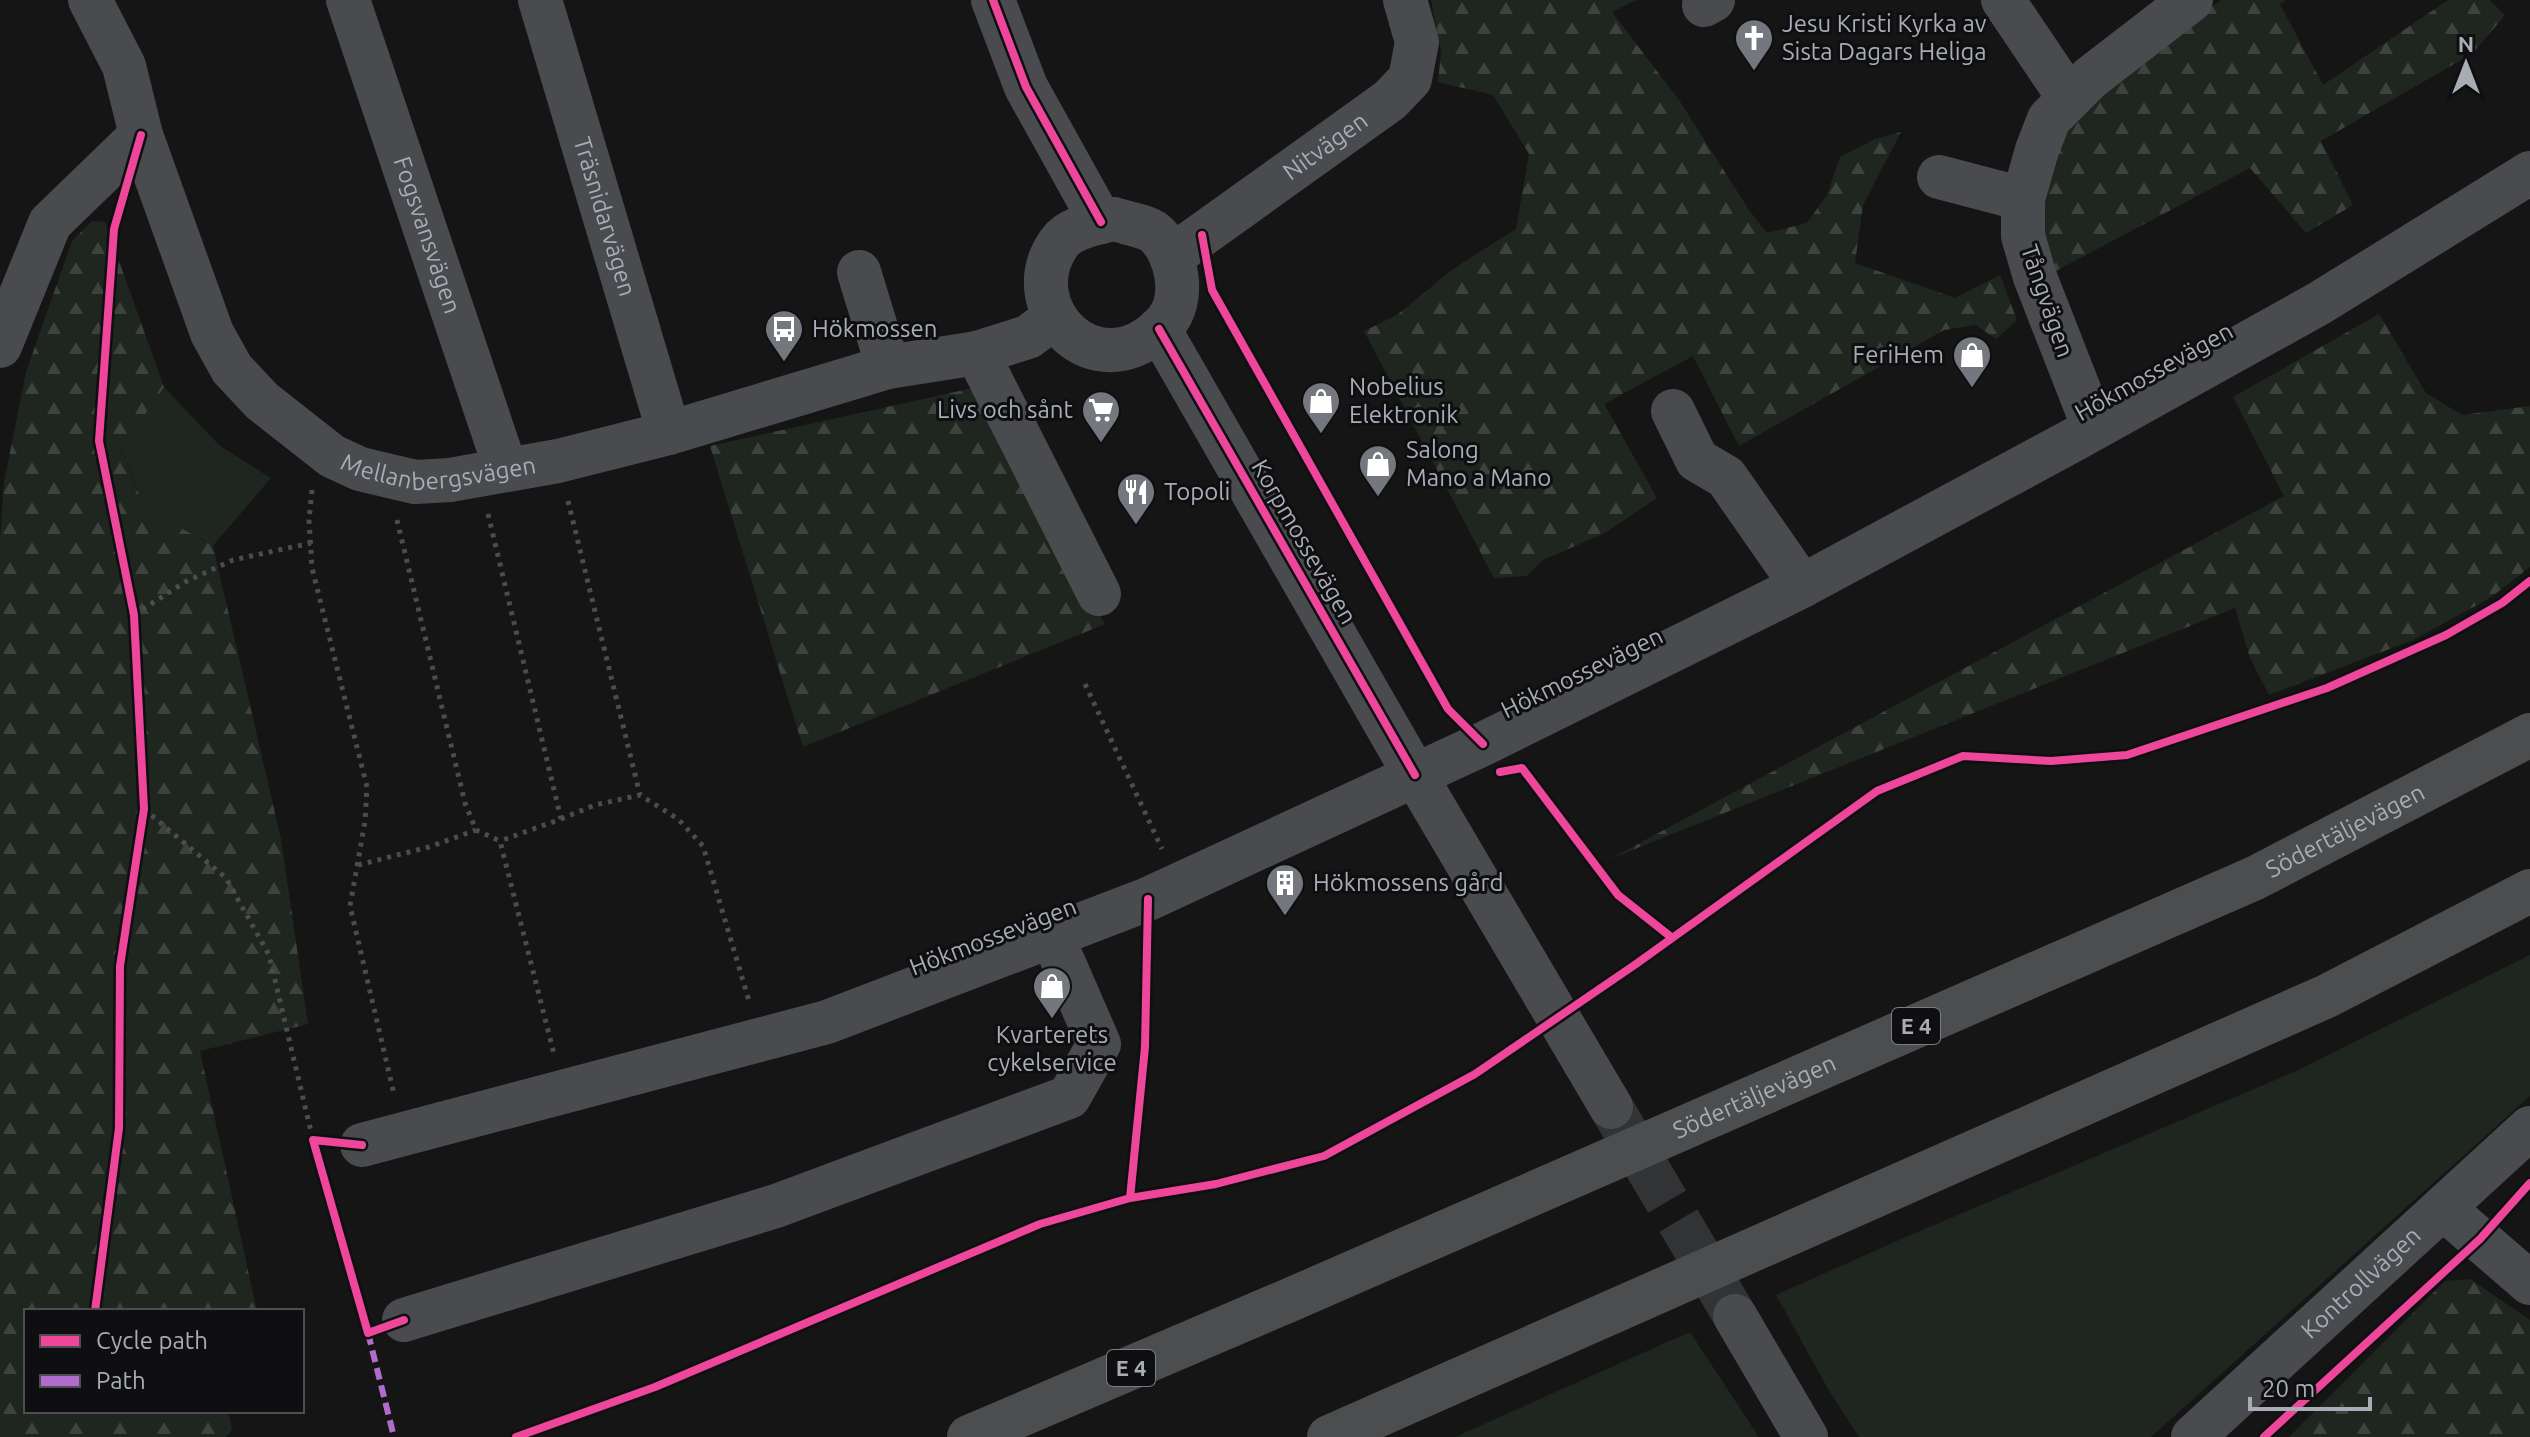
<svg xmlns="http://www.w3.org/2000/svg" width="2530" height="1437" font-family="Ubuntu,sans-serif">
<style>
.green{fill:#1f251f}
.forest{fill:url(#forest-firs)}
.lines{fill:none;stroke-linecap:round;stroke-linejoin:round}
.minor-tunnel{stroke:#323335;stroke-width:44;stroke-dasharray:44 22;stroke-linecap:butt}
.path{stroke:#4b4c4f;stroke-width:5;stroke-dasharray:4 6;stroke-linecap:butt}
.minor{stroke:#494b4e;stroke-width:44}
.highway{stroke:#4c4d4f;stroke-width:44}
.quiet{stroke:#b06ccc;stroke-width:6;stroke-dasharray:12 6;stroke-linecap:butt}
.cycleway-casing{stroke:#0f0f11;stroke-width:13}
.cycleway{stroke:#ed469a;stroke-width:8}
.labels{text-anchor:middle;stroke-width:6;stroke-linejoin:round;paint-order:stroke}
.shield{fill:#0f0f11;stroke:#797d84;stroke-width:2}
.shield-label{font-size:22px;font-weight:bold;fill:#a7acb5}
.poi-label{font-size:24px;fill:#a7acb5;stroke:#0f0f11;text-anchor:start}
.street-label{font-size:24px;fill:#a7acb5;stroke:#0f0f11}
</style>
<defs>
<pattern id="forest-firs" width="22" height="20" patternUnits="userSpaceOnUse" patternTransform="scale(2)"><rect width="22" height="20" fill="#1f251f"/><path d="M5 1l3.5 6h-7zM16 11l3.5 6h-7z" fill="#3d423d"/></pattern>
</defs>
<rect width="100%" height="100%" fill="#151515"/>
<!-- green -->
<path class="green" d="M164 387 220 446 271 478 213 546 144 507 121 448Z
M2530 955V1096L2151 1437H1859L1828 1389 1776 1295 1899 1240 2296 1071Z
M1690 1332 1759 1437H1455L1674 1339Z"/>
<!-- forest -->
<path class="forest" d="M1431 0H1636L1612 12 1679 100 1749 210 1767 233 1807 223 1827 195 1840 157 1875 139 1901 132 1863 205 1855 263 1955 298 2000 275 2017 320 1996 339 1976 325 1944 330 1739 446 1693 356 1604 404 1657 498 1605 533 1543 560 1527 576 1494 578 1364 331 1397 315 1453 269 1516 229 1529 154 1493 95 1438 82 1441 52Z
M2221 0H2286L2280 4 2323 85 2448 0H2490L2505 15 2473 53 2321 141 2353 205 2306 233 2250 168 2052 273 2044 239V200L2051 152 2099 93Z
M92 221 105 222 164 387 121 449 144 507 213 546 281 839 308 1024 200 1051 257 1311H26V1411H228L232 1430 226 1437H0V541L4 482 26 372 72 241Z
M2379 314 2426 393 2462 415 2530 406V567L2490 598 2413 640 2269 695 2250 658 2235 608 1610 859 2284 496 2233 397Z
M973 388 1105 624 803 747 710 446Z
M2470 1279 2530 1320V1437H2289L2445 1281Z"/>
<g class="lines">
<!-- minor-tunnel -->
<path class="minor-tunnel" d="M1611 1107 1735 1316"/>
<!-- path -->
<path class="path" d="M312 490 309 520 312 568 367 787 365 821 350 906 394 1094
M568 501 640 795 678 819 703 846 749 1001
M488 514 561 819 500 841
M397 520 465 803 476 830 500 841 554 1054
M134 615 185 582 233 560 311 543
M1085 684 1162 849
M144 809 226 878 269 955 313 1140
M561 819 595 805 640 795
M358 865 429 847 476 830"/>
<!-- minor -->
<g class="minor">
<path id="s1" d="M90 0 124 66 141 135 212 333 232 369 262 401 332 456 360 469 415 482 450 480 558 461 669 433 888 367 977 353 1028 337 1055 317"/>
<path id="s2" d="M348 0 506 470"/>
<path id="s3" d="M540 0 669 433"/>
<path d="M993 0 1026 87 1101 222"/>
<path d="M2003 0 2069 98"/>
<path d="M1704 5 1713 0"/>
<path d="M1939 177 2023 199"/>
<path d="M1114 219C1126 223 1146 226 1155 233 1178 253 1186 300 1165 323 1098 395 1013 308 1059 243 1070 227 1097 223 1114 219Z"/>
<path id="s4" d="M1171 257 1390 100 1410 79 1417 42 1405 0"/>
<path d="M859 272 888 367"/>
<path d="M1159 329 1415 775 1611 1107"/>
<path d="M0 346 50 223 141 135"/>
<path d="M977 353 1099 594"/>
<path d="M1673 411 1697 460 1726 477 1802 586"/>
<path d="M2094 428 2035 277 2023 236V199L2037 150 2049 119 2090 78 2191 0"/>
<path d="M362 1145 827 1022 1148 899 1483 744 1802 586 2077 438 2318 304 2530 173"/>
<path d="M2443 1208 2530 1283"/>
<path d="M1735 1316 1806 1437"/>
<path d="M404 1320 776 1206 1069 1097 1099 1044 1052 936"/>
<path id="s5" d="M2193 1437 2530 1128"/>
</g>
<!-- highway -->
<g class="highway">
<path id="s6" d="M969 1437 1292 1299 2255 878 2530 735"/>
<path d="M1329 1437 2327 996 2530 891"/>
</g>
<!-- quiet -->
<path class="quiet" d="M368 1333 394 1437"/>
<!-- cycleway casing -->
<g class="cycleway-casing">
<path id="cycleway" d="M993 0 1026 87 1101 222
M1202 235 1212 290 1448 709 1483 744
M1159 329 1415 775
M1500 772 1522 768 1618 895 1671 937
M362 1145 313 1140 368 1333 404 1320
M1130 1198 1145 1047 1148 899
M95 1311 119 1128 120 966 144 809 134 615 99 441 114 229 141 135
M516 1437 655 1387 1040 1224 1130 1198 1216 1184 1324 1156 1475 1074 1636 964 1877 791 1963 756 2051 761 2127 755 2327 688 2446 635 2502 603 2530 581
M2264 1437 2480 1239 2530 1183"/>
</g>
<!-- cycleway -->
<use href="#cycleway" class="cycleway"/>
</g>
<!-- icons -->
<defs>
<g id="church-pin" transform="scale(2)"><path d="M0 17L-7.5 6A9.5 9.5 0 1 1 7.5 6Z" fill="#74777d" stroke="#0f0f11"/><path d="M-1.2-6h2.4v3.5h3.3v2.4h-3.3V6h-2.4V-.1h-3.3v-2.4h3.3Z" fill="#fff"/></g>
<g id="bus-pin" transform="scale(2)"><path d="M0 17L-7.5 6A9.5 9.5 0 1 1 7.5 6Z" fill="#74777d" stroke="#0f0f11"/><path d="M-5-6H5V4H4V6H2V4H-2V6H-4V4H-5ZM-3.5-4V0h7V-4ZM-3.5 1.2v1.5H-2V1.2ZM2 1.2v1.5H3.5V1.2Z" fill="#fff"/></g>
<g id="shop-pin" transform="scale(2)"><path d="M0 17L-7.5 6A9.5 9.5 0 1 1 7.5 6Z" fill="#74777d" stroke="#0f0f11"/><path d="M-5-2.5h2.3a2.7 3.5 0 0 1 5.4 0H5L5.5 6h-11ZM-1.5-2.5h3a1.5 2.3 0 0 0-3 0Z" fill="#fff"/></g>
<g id="supermarket-pin" transform="scale(2)"><path d="M0 17L-7.5 6A9.5 9.5 0 1 1 7.5 6Z" fill="#74777d" stroke="#0f0f11"/><path d="M-6-5.5h2.5l.6 2H6L4.5 2H-2.5L-4.4-4H-6ZM-1.5 3.2a1.3 1.3 0 1 0 .1 0ZM3 3.2a1.3 1.3 0 1 0 .1 0Z" fill="#fff"/></g>
<g id="restaurant-pin" transform="scale(2)"><path d="M0 17L-7.5 6A9.5 9.5 0 1 1 7.5 6Z" fill="#74777d" stroke="#0f0f11"/><path d="M-5-6h1v4h1v-4h1v4h1v-4h1v5L-1.5 .5V6h-2V.5L-5-1ZM5-6V6H3V1.5H1.5Q1.5-4 5-6Z" fill="#fff"/></g>
<g id="building-pin" transform="scale(2)"><path d="M0 17L-7.5 6A9.5 9.5 0 1 1 7.5 6Z" fill="#74777d" stroke="#0f0f11"/><path d="M-4-6H4V6H1V3H-1V6H-4ZM-2.5-4.3h1.7v1.8h-1.7ZM.8-4.3h1.7v1.8H.8ZM-2.5-1h1.7V.8h-1.7ZM.8-1h1.7V.8H.8Z" fill="#fff"/></g>
</defs>
<g fill-rule="evenodd">
<use href="#church-pin" x="1754" y="38"/>
<use href="#bus-pin" x="784" y="329"/>
<use href="#shop-pin" x="1972" y="355"/>
<use href="#shop-pin" x="1321" y="401"/>
<use href="#supermarket-pin" x="1101" y="410"/>
<use href="#shop-pin" x="1378" y="464"/>
<use href="#restaurant-pin" x="1136" y="492"/>
<use href="#building-pin" x="1285" y="883"/>
<use href="#shop-pin" x="1052" y="986"/>
</g>
<g class="labels">
<!-- shield labels -->
<g class="shield">
<rect x="1892" y="1008" width="48" height="36" rx="6"/>
<rect x="1107" y="1350" width="48" height="36" rx="6"/>
</g>
<g class="shield-label">
<text x="1916" y="1034">E 4</text>
<text x="1131" y="1376">E 4</text>
</g>
<!-- poi labels -->
<g class="poi-label">
<text x="1782" y="32">Jesu Kristi Kyrka av<tspan x="1782" dy="28">Sista Dagars Heliga</tspan></text>
<text x="812" y="337">Hökmossen</text>
<text x="1944" y="363" text-anchor="end">FeriHem</text>
<text x="1349" y="395">Nobelius<tspan x="1349" dy="28">Elektronik</tspan></text>
<text x="1073" y="418" text-anchor="end">Livs och sånt</text>
<text x="1406" y="458">Salong<tspan x="1406" dy="28">Mano a Mano</tspan></text>
<text x="1164" y="500">Topoli</text>
<text x="1313" y="891">Hökmossens gård</text>
<text x="1052" y="1043" text-anchor="middle">Kvarterets<tspan x="1052" dy="28">cykelservice</tspan></text>
</g>
<!-- street labels -->
<g class="street-label">
<text dy="8" stroke="none"><textPath href="#s4" startOffset="190">Nitvägen</textPath></text>
<text dy="8" stroke="none"><textPath href="#s3" startOffset="226">Träsnidarvägen</textPath></text>
<text dy="8" stroke="none"><textPath href="#s2" startOffset="248">Fogsvansvägen</textPath></text>
<text transform="translate(2047 301) rotate(71)" y="8">Tångvägen</text>
<text transform="translate(2154 372) rotate(-29)" y="8">Hökmossevägen</text>
<text dy="8" stroke="none"><textPath href="#s1" startOffset="640">Mellanbergsvägen</textPath></text>
<text transform="translate(1304 542) rotate(60)" y="8">Korpmossevägen</text>
<text transform="translate(1582 673) rotate(-26)" y="8">Hökmossevägen</text>
<text dy="8" stroke="none"><textPath href="#s6" startOffset="1504">Södertäljevägen</textPath></text>
<text transform="translate(993 937) rotate(-21)" y="8">Hökmossevägen</text>
<text dy="8" stroke="none"><textPath href="#s6" startOffset="856">Södertäljevägen</textPath></text>
<text dy="8" stroke="none"><textPath href="#s5" startOffset="228">Kontrollvägen</textPath></text>
</g>
</g>
<!-- legend -->
<rect x="24" y="1309" width="280" height="104" fill="#0f0f11" stroke="#4c4e53" stroke-width="2"/>
<rect x="40" y="1335" width="40" height="12" fill="#ed469a" stroke="#4c4e53" stroke-width="2"/>
<text x="96" y="1349" font-size="24" fill="#a7acb5">Cycle path</text>
<rect x="40" y="1375" width="40" height="12" fill="#b06ccc" stroke="#4c4e53" stroke-width="2"/>
<text x="96" y="1389" font-size="24" fill="#a7acb5">Path</text>
<!-- north arrow -->
<g transform="translate(2466 64)" stroke="#0f0f11" stroke-width="6" paint-order="stroke">
<path d="M0-6L14 30L0 20L-14 30Z" fill="#a7acb5"/>
<text y="-12" font-size="22" font-weight="bold" text-anchor="middle" fill="#a7acb5">N</text>
</g>
<!-- scale -->
<path d="M2250 1397v12h120v-12" fill="none" stroke="#a7acb5" stroke-width="4"/>
<text x="2262" y="1397" font-size="24" fill="#a7acb5" stroke="#0f0f11" stroke-width="6" paint-order="stroke">20 m</text>
</svg>
